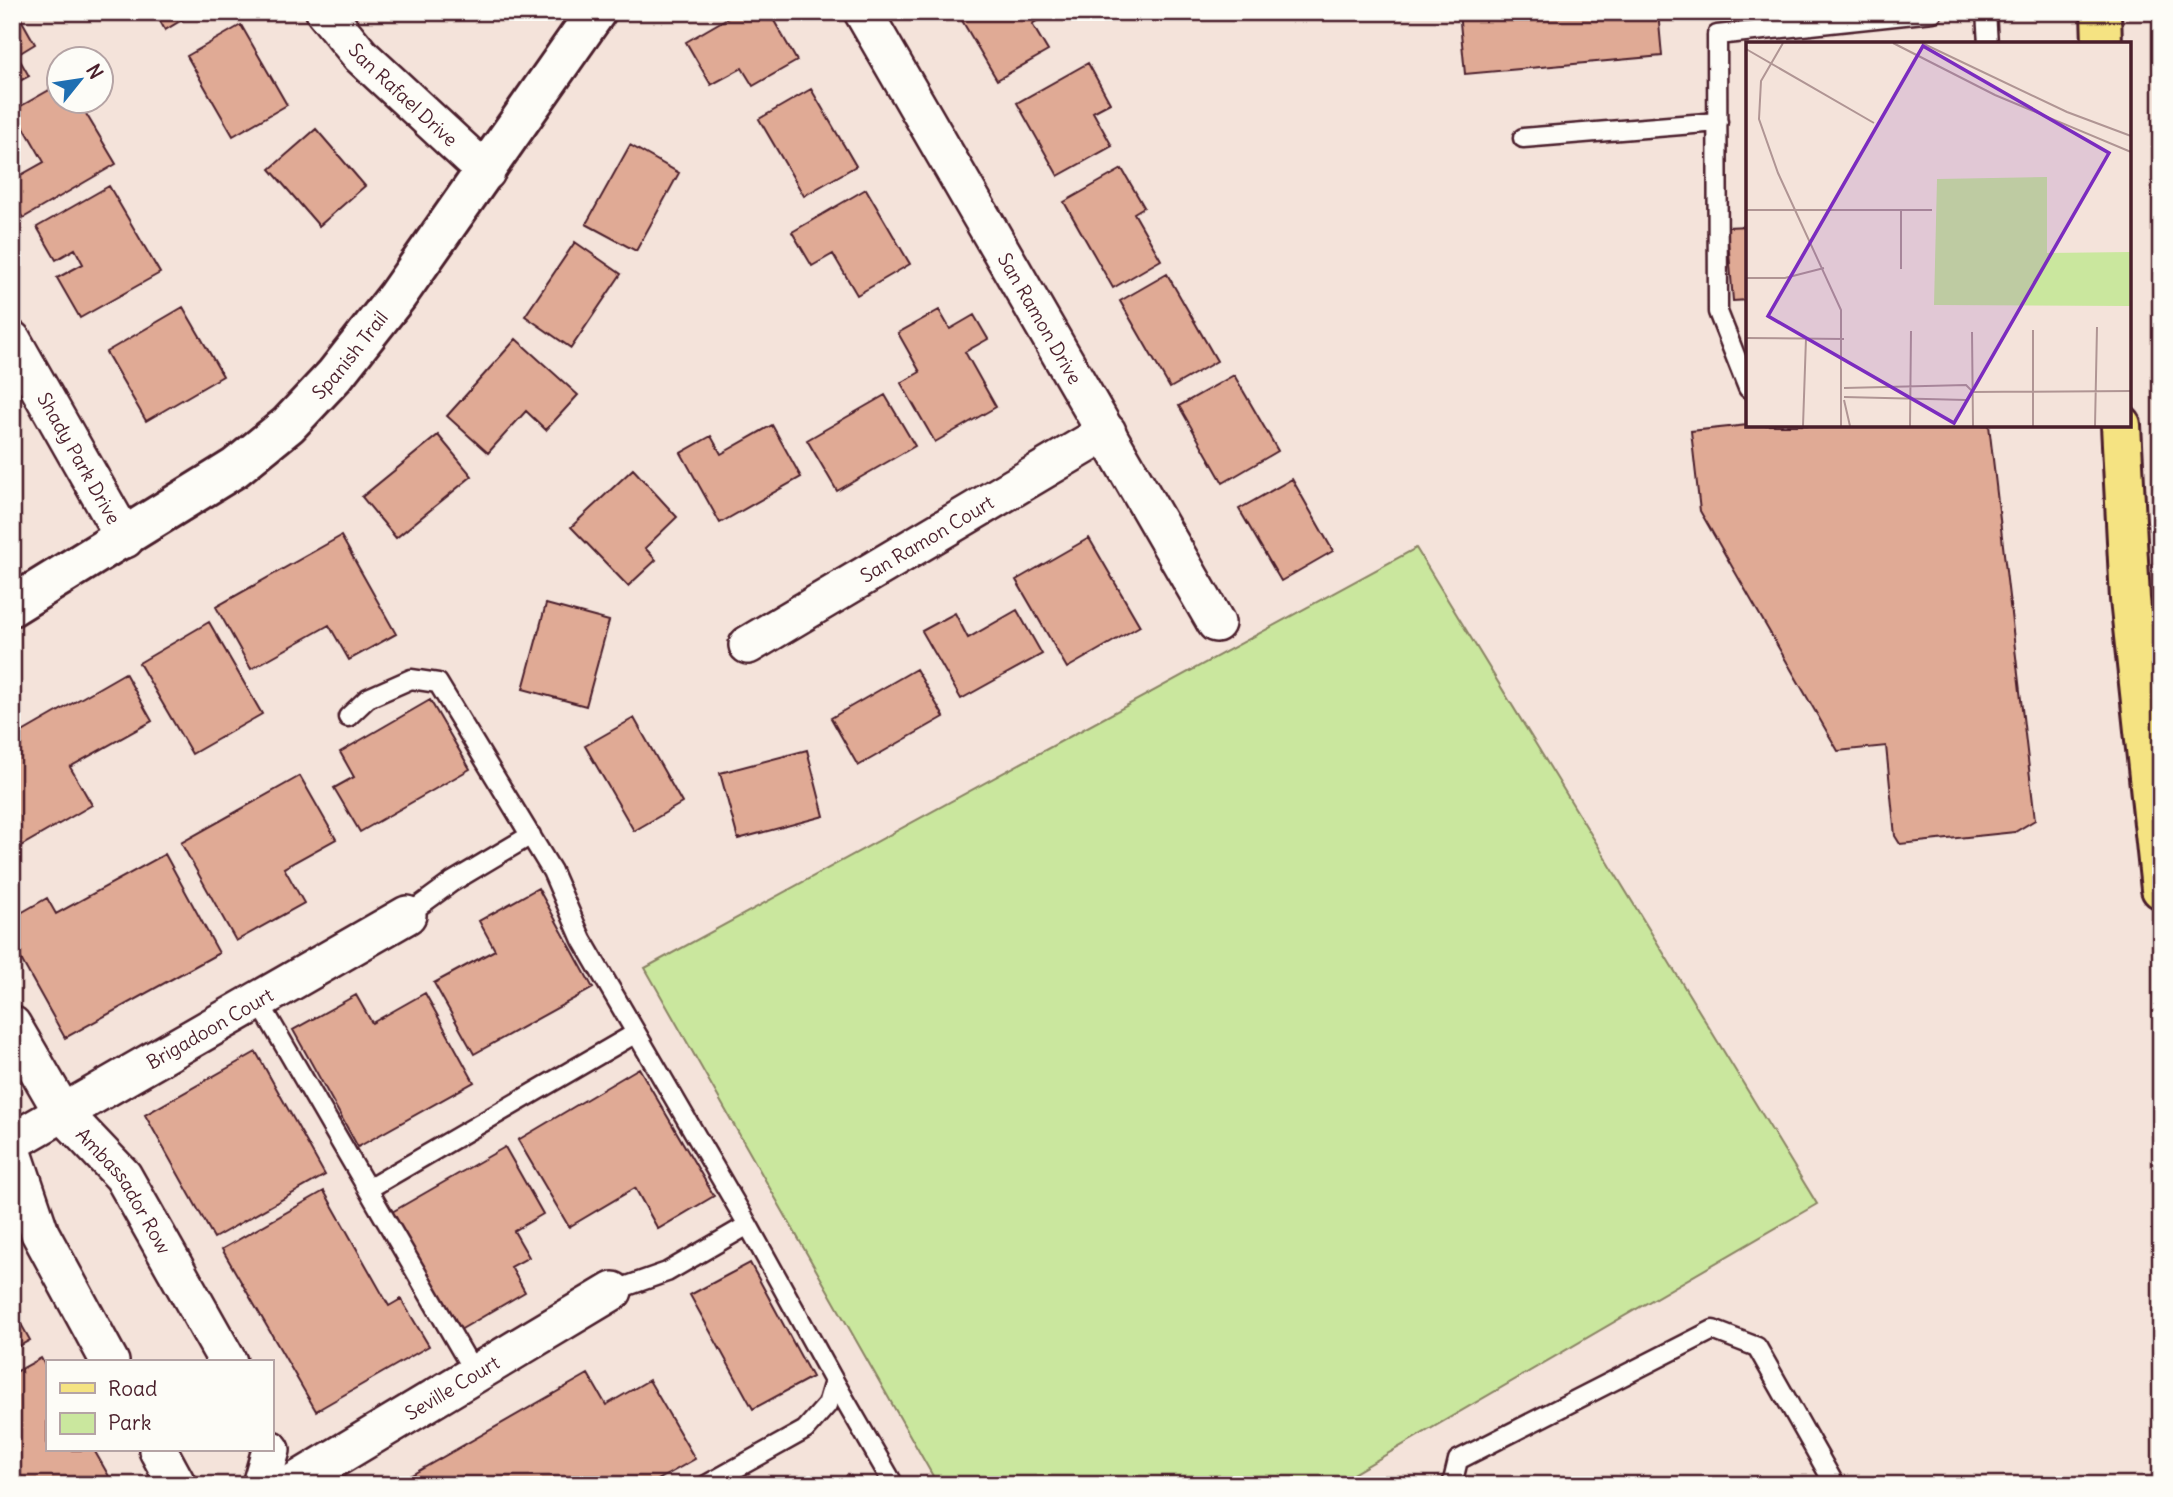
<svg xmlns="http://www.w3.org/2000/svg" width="2173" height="1497" font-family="Delius,sans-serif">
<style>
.green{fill:#cae79e;stroke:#8a8364;stroke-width:2}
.building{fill:#e0aa95;stroke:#4a1f2b;stroke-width:2}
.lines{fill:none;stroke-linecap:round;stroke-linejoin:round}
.service-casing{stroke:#4a1f2b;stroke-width:23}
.minor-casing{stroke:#4a1f2b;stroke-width:42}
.tertiary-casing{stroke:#4a1f2b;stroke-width:44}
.primary-casing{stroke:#4a1f2b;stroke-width:44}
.service{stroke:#fdfcf7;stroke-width:18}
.minor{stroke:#fdfcf7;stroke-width:37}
.tertiary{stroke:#fdfcf7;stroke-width:38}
.primary{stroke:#f5e382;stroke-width:38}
.labels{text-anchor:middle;stroke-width:5;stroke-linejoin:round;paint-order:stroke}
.street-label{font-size:19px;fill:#4a1f2b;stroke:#fdfcf7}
.inset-road{fill:none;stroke:#b09594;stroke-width:2}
.view{fill:#7b2cbf;fill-opacity:0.15;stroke:#7b2cbf;stroke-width:3.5}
.inset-edge{fill:none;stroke:#4a1f2b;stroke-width:3.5}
</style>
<rect width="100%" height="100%" fill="#f4e3da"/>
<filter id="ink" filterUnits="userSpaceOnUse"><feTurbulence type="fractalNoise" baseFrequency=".0143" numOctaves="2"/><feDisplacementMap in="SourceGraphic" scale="14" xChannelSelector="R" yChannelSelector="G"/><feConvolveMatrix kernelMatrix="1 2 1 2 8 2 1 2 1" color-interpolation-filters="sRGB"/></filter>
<g filter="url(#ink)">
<!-- green -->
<path class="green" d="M1416 548 1817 1204 1353 1474 1359 1485H938L645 968Z"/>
<!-- building -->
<path class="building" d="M12 12H17L35 44 17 55 29 76 12 85Z
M155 12H195L165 30Z
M738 12H769L797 61 753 86 742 68 711 85 686 42Z
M957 12H1051L1032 24 1048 51 997 80Z
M1459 12H1658L1662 56 1465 74Z
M241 25 287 105 233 136 187 56Z
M1088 63 1110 103 1093 112 1112 146 1058 176 1017 103Z
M60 84V102H79L116 164 23 218 12 201V180L44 162 14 110Z
M811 89 856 166 804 196 759 119Z
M316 129 365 186 319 226 270 169Z
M630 145 679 173 636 251 586 224Z
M1122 169 1144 207 1134 213 1161 260 1113 288 1064 202Z
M109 186 160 273 80 318 57 278 83 264 75 249 56 260 37 227Z
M866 189 910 264 857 295 833 254 812 266 792 232Z
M1748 226V300L1733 301 1727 227Z
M575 242 621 274 571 348 525 316Z
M1167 274 1217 361 1170 388 1120 301Z
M183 307 223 376 146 421 106 352Z
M939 310 950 329 974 315 988 339 965 352 996 407 935 442 901 383 920 372 898 333Z
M516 339 578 395 546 430 526 411 488 453 447 416Z
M1234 375 1278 451 1223 483 1179 406Z
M885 395 915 446 837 491 807 440Z
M772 425 801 477 720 523 681 453 711 436 721 454Z
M1748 425H1989L2035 820 2015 832 1900 844 1895 836 1886 746 1838 751 1700 511 1691 431Z
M438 435 472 476 396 538 362 497Z
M633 469 677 517 645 548 656 560 628 586 571 527Z
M1292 479 1333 551 1281 581 1239 509Z
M341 536 396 634 349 660 329 625 251 669 216 607Z
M1089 538 1140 626 1067 668 1016 580Z
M546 604 609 621 586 706 523 689Z
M1017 610 1042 654 961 699 922 631 955 613 968 638Z
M209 622 262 714 192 754 139 663Z
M916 669 944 717 858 766 831 718Z
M125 673 152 721 70 767 92 805 12 851V738Z
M430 700 470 769 360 832 334 788 354 777 340 752Z
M634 718 682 803 634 831 585 746Z
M807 750 824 816 738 839 720 773Z
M300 776 336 839 284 868 304 903 236 941 181 843Z
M165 854 219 953 65 1038 12 943V918L47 898 56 914Z
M538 888 593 988 474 1054 434 983 495 950 479 921Z
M425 993 474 1082 358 1147 293 1030 356 995 372 1023Z
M256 1052 325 1175 214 1238 145 1115Z
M639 1068 714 1196 658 1229 635 1188 569 1227 518 1140Z
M505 1147 543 1214 514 1231 529 1257 511 1267 525 1292 460 1330 392 1212Z
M324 1191 389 1306 401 1299 429 1346 316 1411 222 1249Z
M750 1263 812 1377 753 1409 690 1295Z
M12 1308 30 1340 12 1350Z
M41 1358 47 1369V1450H94L114 1485H12V1374Z
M588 1374 606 1405 649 1380 695 1459 649 1485H394Z
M848 1474 860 1485H839Z"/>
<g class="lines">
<!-- service casing -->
<g class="service-casing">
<path id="service" d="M1986 12 1988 44
M1523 138 1718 122
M1748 388 1718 312 1717 35 1933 12
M348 717 368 698 411 679 438 683 552 871 582 940 748 1225 667 1272 613 1291
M407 915 452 882 531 835
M258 1000 475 1374
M368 1189 636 1033
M834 1381 894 1485
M706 1485 805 1430 827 1405 834 1381 748 1225
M1452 1485 1458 1460 1713 1330 1757 1347 1835 1485"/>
</g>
<!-- minor casing -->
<g class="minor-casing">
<g id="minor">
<path id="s1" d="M325 12 361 56 486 172"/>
<path id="s2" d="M863 12 1216 623"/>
<path id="s3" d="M12 340 125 539"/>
<path id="s4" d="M748 645 1107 432"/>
<path id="s5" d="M12 1025 63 1113 123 1176 228 1362"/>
<path id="s6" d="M12 1142 407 915"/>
<path d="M12 1150 40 1233 110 1362"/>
<path d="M158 1450 177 1485"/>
<path d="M261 1485 271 1450"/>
<path id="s7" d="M290 1485 613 1291"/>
</g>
</g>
<!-- tertiary casing -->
<g class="tertiary-casing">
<g id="tertiary">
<path id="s8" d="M12 606 235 468 288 425 335 375 397 296 596 12"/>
</g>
</g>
<!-- primary casing -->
<g class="primary-casing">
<path id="primary" d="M2101 12 2102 44
M2121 425 2130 599 2161 889"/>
</g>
<!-- service -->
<use href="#service" class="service"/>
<!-- minor -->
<use href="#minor" class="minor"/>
<!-- tertiary -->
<use href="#tertiary" class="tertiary"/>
<!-- primary -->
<use href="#primary" class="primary"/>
</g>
</g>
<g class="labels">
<!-- street labels -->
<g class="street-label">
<text dy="7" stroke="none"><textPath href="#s1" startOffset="114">San Rafael Drive</textPath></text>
<text dy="7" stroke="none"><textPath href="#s2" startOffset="354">San Ramon Drive</textPath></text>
<text dy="7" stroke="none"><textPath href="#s8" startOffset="424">Spanish Trail</textPath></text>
<text dy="7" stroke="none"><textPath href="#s3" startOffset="136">Shady Park Drive</textPath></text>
<text dy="7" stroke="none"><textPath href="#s4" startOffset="208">San Ramon Court</textPath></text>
<text dy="7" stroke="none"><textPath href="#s6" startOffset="228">Brigadoon Court</textPath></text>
<text dy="7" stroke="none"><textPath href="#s5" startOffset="201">Ambassador Row</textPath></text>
<text dy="7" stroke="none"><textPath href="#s7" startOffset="189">Seville Court</textPath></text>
</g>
</g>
<!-- overview -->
<g transform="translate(1746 42)">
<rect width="385" height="385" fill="#f4e3da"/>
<path d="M301 135V211L385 210V264L188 263 191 137Z" fill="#cae79e"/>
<path class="inset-road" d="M37 1 15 39 13 77 32 131 95 268V384M147 1 249 53 385 110M176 1 321 70 385 94M0 7 128 81M155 167V227M0 168H186M0 236H39L78 226M287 288V384M226 290 227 384M0 296 98 297M98 346 220 343 227 350 385 349M98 355 221 358 227 350M98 358 104 384M57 384 60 296M164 384 165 289M349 384 351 285"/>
<path class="view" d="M177 4 363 111 208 381 22 274Z"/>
<rect width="385" height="385" class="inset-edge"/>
</g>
<!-- margin -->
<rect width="2173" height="1497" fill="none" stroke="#fdfcf7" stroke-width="42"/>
<rect x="21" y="21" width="2131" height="1455" fill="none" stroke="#4a1f2b" stroke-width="2.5" filter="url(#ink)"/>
<!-- legend -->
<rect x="46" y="1360" width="228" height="91" fill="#fdfcf7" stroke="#b5a4a5" stroke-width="2"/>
<rect x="60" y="1383" width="35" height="10" fill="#f5e382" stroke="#b5a4a5" stroke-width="2"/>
<text x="108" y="1396" font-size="21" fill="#4a1f2b">Road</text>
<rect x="60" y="1413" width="35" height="21" fill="#cae79e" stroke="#b5a4a5" stroke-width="2"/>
<text x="108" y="1430" font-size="21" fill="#4a1f2b">Park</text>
<!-- north arrow -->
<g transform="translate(80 80) rotate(60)"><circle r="33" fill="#fdfcf7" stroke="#b5a4a5" stroke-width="2"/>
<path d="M0-5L12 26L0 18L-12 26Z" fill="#1f6fb2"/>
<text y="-10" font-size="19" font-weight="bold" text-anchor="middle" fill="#4a1f2b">N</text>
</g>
</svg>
